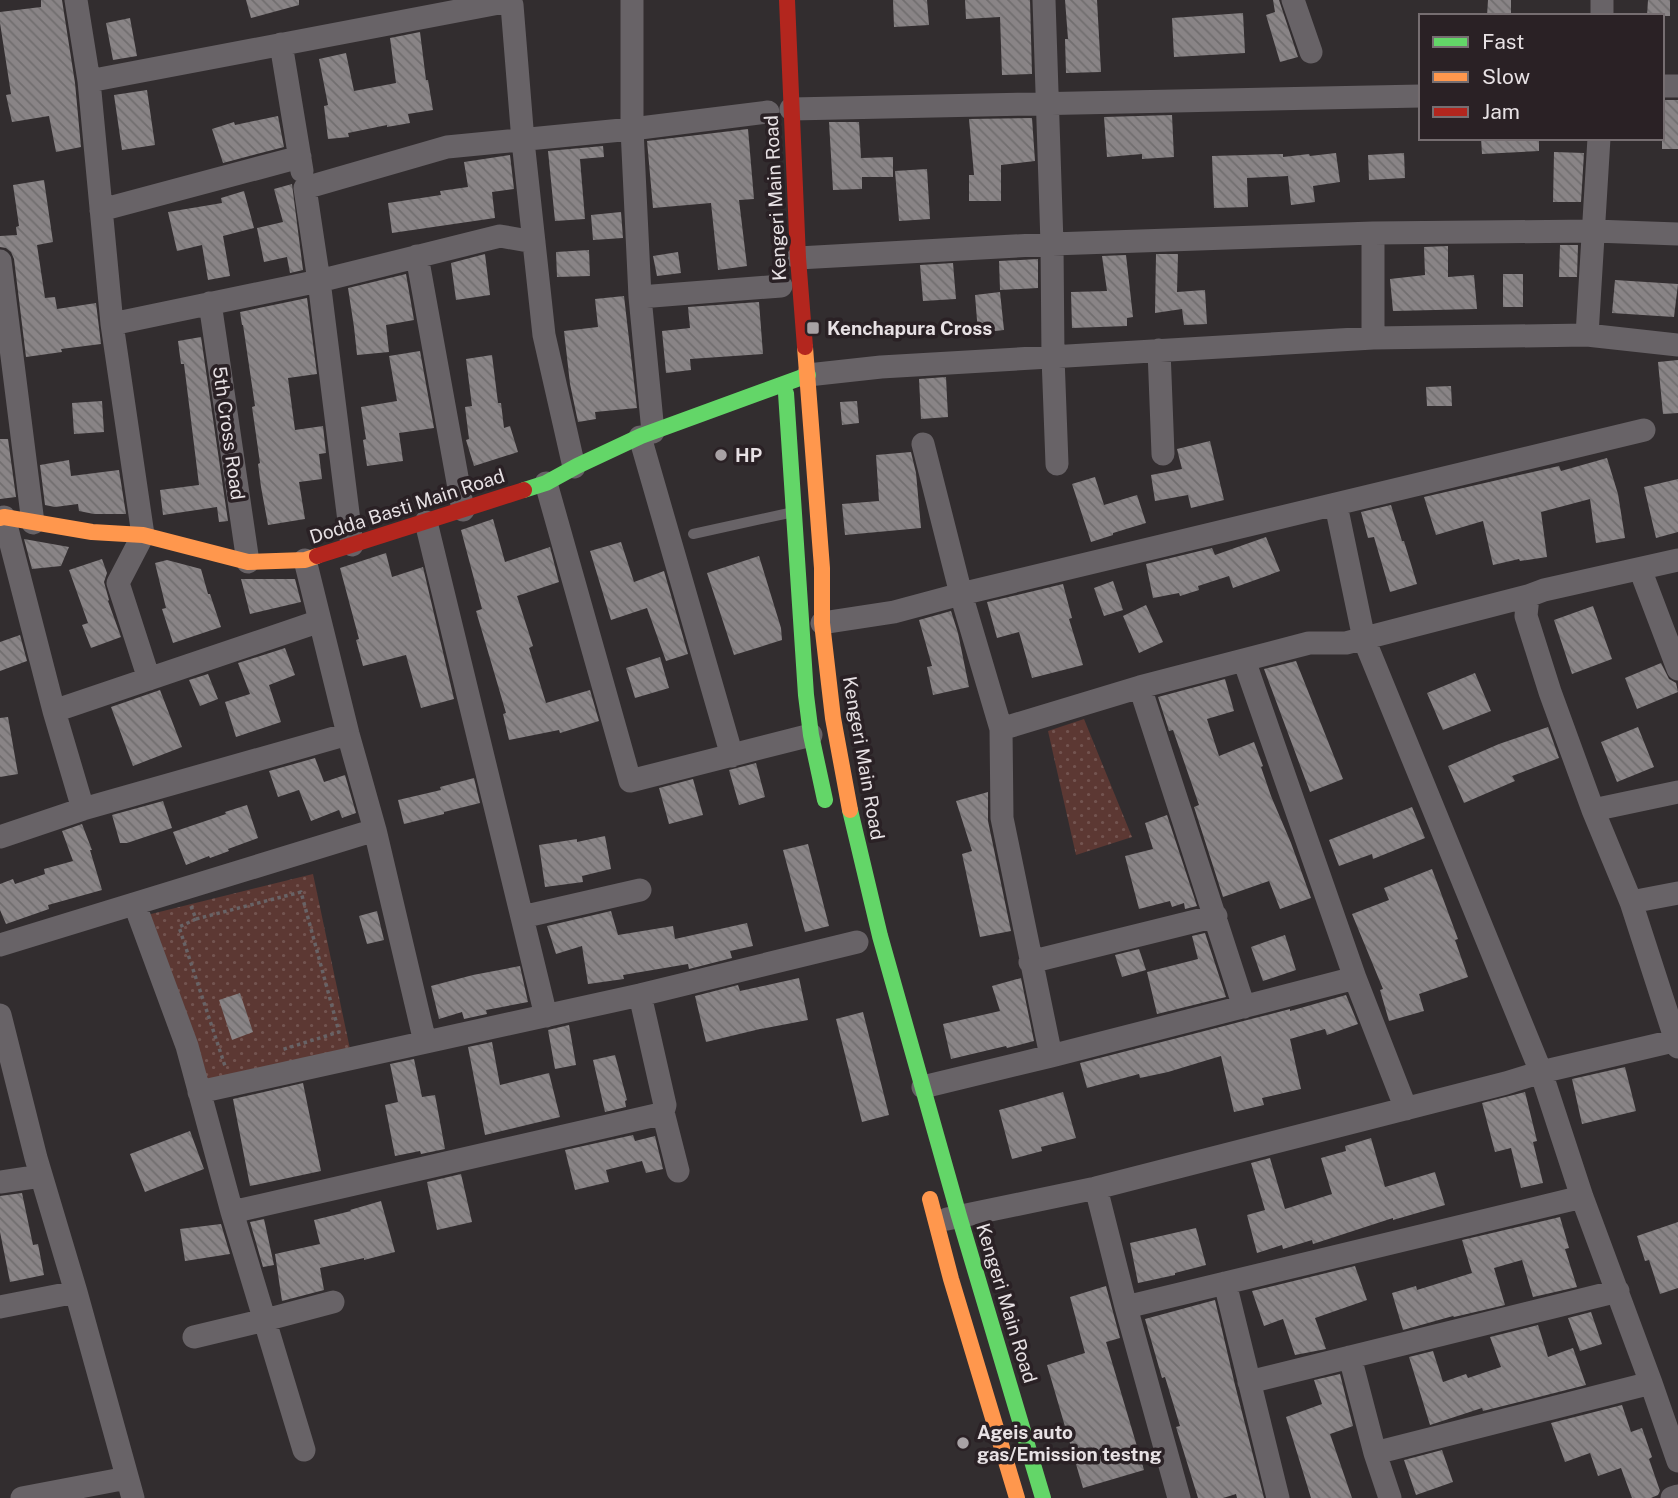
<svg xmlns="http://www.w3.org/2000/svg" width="1678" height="1498" font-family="'Public Sans',sans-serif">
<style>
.park{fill:url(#park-dots)}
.building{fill:url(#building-back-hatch)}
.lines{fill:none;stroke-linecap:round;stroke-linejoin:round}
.path{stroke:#686366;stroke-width:3.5;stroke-dasharray:3.5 3.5;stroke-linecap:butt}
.lane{stroke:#686367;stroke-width:10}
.street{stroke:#686367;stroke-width:23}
.fast{stroke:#63d668;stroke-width:16}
.slow{stroke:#ff974d;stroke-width:16}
.jam{stroke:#b3261e;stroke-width:16}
.poi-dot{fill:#a8a2a5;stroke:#2a2125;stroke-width:2.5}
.labels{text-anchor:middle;stroke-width:7;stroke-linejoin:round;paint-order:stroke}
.street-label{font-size:19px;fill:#e7e1e4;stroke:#2a2125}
.poi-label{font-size:19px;font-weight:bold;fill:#e7e1e4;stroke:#2a2125;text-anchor:start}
</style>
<defs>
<pattern id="park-dots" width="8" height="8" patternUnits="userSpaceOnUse" patternTransform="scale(1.75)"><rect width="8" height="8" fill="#5c3833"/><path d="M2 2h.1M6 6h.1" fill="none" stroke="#735450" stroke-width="1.8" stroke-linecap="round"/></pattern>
<pattern id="building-back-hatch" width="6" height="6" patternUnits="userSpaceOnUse" patternTransform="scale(1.75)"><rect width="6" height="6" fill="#898486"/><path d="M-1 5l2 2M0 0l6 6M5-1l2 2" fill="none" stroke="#716e6f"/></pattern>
</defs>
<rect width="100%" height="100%" fill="#322d2f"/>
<!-- park -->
<path class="park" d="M1084 719 1132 837 1076 855 1048 731Z
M313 874 350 1049 204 1080 147 915Z"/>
<!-- building -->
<path class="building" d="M41 0H62L75 83 81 147 56 152 49 116 12 122 6 95 11 94 0 23V12L41 7Z
M246 0H299V5L251 18Z
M893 0H927L929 25 894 27Z
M965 0H1030L1032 74 1002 75 1000 17 966 19Z
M1065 0H1097L1101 72 1066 73 1065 39H1068Z
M1273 0H1279L1298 57 1280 62 1266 15 1275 12Z
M1488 0H1511V16H1487Z
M1648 0H1670V16H1647Z
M1243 13 1245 53 1174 57 1172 18Z
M130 18 137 56 113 60 106 23Z
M420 32 426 80H428L433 110 408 114 410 123 387 127V125L348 133 349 137 328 139 324 106 328 105 319 59 346 53 354 91 396 83 390 38Z
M147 90 155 145 122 150 114 95Z
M1662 100H1678V149H1662Z
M1172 115 1174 157 1142 159V154L1107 157 1104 117Z
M278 116 284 147 223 163 212 129 234 122 235 125Z
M1032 118 1035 161 1001 165V201H969V175H974L969 119Z
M829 122H859L861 158 893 157V177H862V189L833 190Z
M748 129 754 199 739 200 747 266 718 270 711 203 653 208 647 141Z
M1481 138H1539V151L1482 154Z
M603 146 604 157 580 159 585 219 555 221 548 151Z
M1554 152 1584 153 1581 202H1553Z
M1336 153 1340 182 1313 186 1315 202 1291 205 1288 176 1247 178 1248 207 1214 208 1212 156 1283 154V157L1309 154 1310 156Z
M1404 153 1405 178 1369 180 1368 155Z
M510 155 514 189 492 192 495 218 392 233 388 203 441 195 440 191 468 187 464 162Z
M927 169 930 219 899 221 895 171Z
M44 180 53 242 37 245 45 298 55 297 57 309 96 303 101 344 61 349 62 352 26 357 14 259 11 252 6 248 0 247V236L17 235 16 227 19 226 13 185Z
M292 184 303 270 290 273 287 257 264 262 257 228 283 222 274 189Z
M244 191 254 228 223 236 230 276 208 280 202 245 177 251 168 212 222 203 221 198Z
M621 212 623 238 593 240 591 215Z
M1560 245H1578L1577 277H1559Z
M1448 246V277L1474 275 1477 309 1393 311 1390 279 1425 275 1424 247Z
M589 250 590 276 557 277 556 252Z
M678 252 681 273 657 276 653 256Z
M485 254 490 295 456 300 451 263Z
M1156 254H1178L1177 292 1205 290 1207 324 1184 325 1182 309 1155 313Z
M1126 255 1133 317 1127 318V326L1072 328 1071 292 1107 291 1102 256Z
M1038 259V288L1000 290 999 261Z
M953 263 956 299 923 301 920 265Z
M406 274 414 320 386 325 389 352 357 355 354 327 348 288Z
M1503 274H1523V307H1503Z
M1615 280 1678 284 1674 317 1612 313Z
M1000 292 1004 330 978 333 975 295Z
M624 296 637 408 595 412 596 419 578 422 570 384 564 331 598 327 595 299Z
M307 298 317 374 288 378 295 430 323 426 326 453 319 454 322 479 299 482 305 519 268 525 261 487 258 464 260 463 252 407 255 406 243 325H242L240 312Z
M759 302 763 354 690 359 691 370 666 373 662 331 690 328 688 307Z
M201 337 228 521 219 522 217 507 163 515 160 490 199 485 184 364H181L178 341Z
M420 351 434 428 399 433 403 461 367 466 363 440 366 439 361 407 397 401 389 356Z
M492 355 498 403H501L504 428 510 426 518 452 474 466 466 440 469 439 465 407 472 406 466 359Z
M1678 360V413L1663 414 1658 362Z
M946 377 948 417 921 419 919 379Z
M1451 386 1452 406H1427L1426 387Z
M102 401 104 432 74 434 72 403Z
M857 401 859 423 842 425 840 402Z
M0 439H8L16 497 0 499Z
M1210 441 1224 500 1191 508 1188 495 1155 501 1151 475 1182 469 1177 449Z
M911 452 916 473 921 528 845 535 842 504 879 501 876 455Z
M1607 458 1618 494 1625 538 1596 543 1590 499 1541 512 1547 557 1520 561 1519 559 1493 565 1483 521 1436 535 1424 497 1559 466 1561 471Z
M69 460 71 476 119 470 126 514H94L79 511 78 504 55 507 45 505 40 465Z
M1095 477 1104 505 1137 495 1146 523 1113 533V535L1091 542 1072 484Z
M1678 479V532L1656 538 1644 487Z
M1391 505 1402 541H1404L1417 584 1390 592 1374 537 1368 538 1361 512Z
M493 519 505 562 550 547 559 582 517 596 533 646 529 648 546 703 590 690 599 721 560 733 559 730 509 740 503 714 506 713 476 611 482 609 461 530Z
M1266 537 1280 571 1233 588 1229 576 1198 586 1199 590 1180 596 1179 593 1153 598 1146 564 1212 548 1215 555Z
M24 539 69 547 61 566 32 569Z
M621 542 634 582 664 571 688 654 666 661 647 608 611 620 590 551Z
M386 553 392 577 423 567 454 699 421 708 406 655 363 666 356 640 359 639 340 568Z
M759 556 781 628 782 640 734 655 707 573Z
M102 559 107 573 104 582 109 600 108 601 121 637 91 648 82 625 88 623 69 570Z
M167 560 201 569 208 594H210L221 627 173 643 162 609 166 608 155 563Z
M241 579H295L301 602 250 614Z
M1113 581 1123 610 1104 616 1094 588Z
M1063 584 1072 618 1069 619 1083 665 1032 678 1019 632 997 638 987 602Z
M1146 605 1163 642 1139 653 1123 616Z
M1593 606 1612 659 1572 674 1554 620Z
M951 611 958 633 969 687 933 695 927 667 932 666 919 620Z
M20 635 27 661 0 671V642Z
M285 648 295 675 269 685 281 722 236 737 225 702 250 694 238 663Z
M660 657 669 688 635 698 626 668Z
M1296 661 1343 779 1310 792 1264 669Z
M1661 663 1669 679 1676 683 1678 692 1637 709 1625 678Z
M1475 673 1491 711 1443 730 1427 693Z
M208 674 218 699 200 706 189 680Z
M1225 679 1234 711 1207 719 1219 756 1254 742 1263 766 1261 767 1271 796 1291 843 1311 898 1280 909 1269 881 1223 897 1194 807 1199 805 1173 730 1169 731 1158 697Z
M160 690 182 747 133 766 111 707Z
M8 717 18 774 0 777V718Z
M1548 727 1559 758 1512 776 1515 781 1464 803 1448 766 1499 744Z
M1638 727 1654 767 1617 782 1601 742Z
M315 758 324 782 345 775 356 813 342 818 339 810 311 821 299 790 278 797 269 771Z
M756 763 765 797 739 805 729 770Z
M474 778 480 803 444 812V814L404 824 398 800 441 790 440 787Z
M693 779 703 815 669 824 659 788Z
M988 792V821L1011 931 980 937 962 854 972 851 956 801Z
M163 801 172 828 127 843H120L112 815Z
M247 805 258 838 228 849 229 851 210 858 209 856 186 865 173 832 226 814 225 812Z
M1412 807 1425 838 1373 859 1372 854 1339 866 1329 840Z
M1167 815 1197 906 1185 909 1184 903 1172 907 1170 901 1139 909 1125 856 1153 849 1145 823Z
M82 824 92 850H90L102 890 48 905 49 909 6 924 0 910V884L13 879 15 884 45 874 44 869 73 861 62 831Z
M605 836 611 869 582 876 583 882 545 887 539 845 577 839V842Z
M808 844 829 926 805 932 783 850Z
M1432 869 1458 939 1455 940 1468 977 1419 994 1424 1011 1389 1021 1380 990 1383 989 1352 914 1389 900 1384 888Z
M377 911 384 940 367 944 359 916Z
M611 911 618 935 673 926 675 939 747 923 753 946 730 951 732 958 689 969 688 964 623 975 624 979 588 984 582 946 556 954 547 926Z
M1205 933 1226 997 1157 1014 1147 972 1198 959 1192 936Z
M1285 935 1296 970 1263 981 1251 947Z
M1139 949 1146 970 1122 977 1115 955Z
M520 966 528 1002 486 1010 487 1014 464 1019 462 1012 439 1019 431 986 473 975Z
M799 978 808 1020 760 1029 706 1042 695 996 738 985 740 991Z
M1021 978 1034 1041 1007 1048 1006 1046 951 1059 943 1024 1000 1011 992 986Z
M240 993 253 1032 232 1040 219 1000Z
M1346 995 1358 1024 1327 1035 1325 1029 1290 1039 1301 1089 1262 1098 1264 1105 1234 1112 1221 1056 1168 1072 1140 1078 1139 1074 1087 1088 1080 1063 1290 1009V1011Z
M863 1012 889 1115 862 1122 836 1019Z
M569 1025 576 1065 555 1069 548 1030Z
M492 1042 500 1085 549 1073 560 1117 485 1135 468 1047Z
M615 1055 627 1100 625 1101 626 1107 605 1112 593 1060Z
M414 1059 422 1097 435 1095 445 1149 421 1154 420 1151 395 1156 385 1105 398 1102 390 1064Z
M1625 1067 1636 1111 1582 1124 1572 1079Z
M303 1083 321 1171 250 1186 233 1099Z
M1063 1092 1076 1138 1041 1147 1042 1151 1012 1159 999 1110Z
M1525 1092 1537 1141 1533 1142 1543 1183 1521 1188 1511 1148 1495 1152 1482 1103Z
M190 1131 204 1169 145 1192 130 1154Z
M633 1135 635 1141 655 1136 663 1169 646 1173 642 1161 606 1170 609 1182 575 1190 565 1150Z
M1371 1138 1385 1187 1435 1172 1445 1205 1393 1220V1218L1313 1244 1312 1240 1283 1249 1282 1245 1257 1253 1247 1215 1265 1210 1251 1163 1270 1158 1285 1209 1332 1194 1321 1158 1346 1151 1345 1146Z
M461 1174 472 1222 437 1230 427 1182Z
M22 1193 33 1245 38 1244 44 1275 10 1282 0 1232V1196Z
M381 1201 395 1252 364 1260V1258L320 1268 324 1290 282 1301 275 1254 320 1244 314 1220 351 1211 350 1210Z
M1560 1217 1569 1248 1565 1249 1577 1287 1533 1297 1522 1260 1494 1268 1505 1305 1454 1317 1453 1316 1403 1330 1392 1293 1416 1286 1417 1290 1472 1273 1462 1240Z
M264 1219 274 1265 263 1267 250 1222Z
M1678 1222V1288L1660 1294 1649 1260 1645 1261 1637 1236Z
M221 1224 230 1254 185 1261 180 1229Z
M1196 1228 1206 1265 1175 1273V1275L1138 1283 1130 1243Z
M1355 1266 1367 1300 1315 1318 1326 1349 1295 1355 1283 1319 1264 1326 1252 1291Z
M1106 1286 1120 1338 1106 1342 1144 1470 1083 1488 1047 1365 1085 1353 1070 1297Z
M1215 1300 1235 1385 1264 1498H1237L1236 1494 1223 1498H1198L1176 1427 1180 1426 1165 1377 1162 1378 1145 1319Z
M1591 1312 1602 1344 1580 1351 1568 1318Z
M1538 1325 1548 1357 1573 1348 1586 1385 1483 1411 1482 1408 1430 1425 1409 1357 1433 1351 1443 1382 1466 1374 1468 1378 1501 1367 1490 1337Z
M1340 1374 1353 1426 1330 1434 1352 1498H1311L1286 1417 1322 1404 1314 1380Z
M1622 1405 1631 1432 1642 1428 1652 1457 1649 1459 1660 1491 1658 1495 1651 1498H1632L1621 1468 1598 1476 1590 1453 1565 1462 1551 1423Z
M1442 1450 1453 1482 1416 1495 1404 1460Z"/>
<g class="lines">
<!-- path -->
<path class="path" d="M191 906 196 919 301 892 339 1032 281 1050
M196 919 179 927 225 1066"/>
<!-- lane -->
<path class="lane" d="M693 534 789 513"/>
<!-- street -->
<path class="street" d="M76 0 89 81
M632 0V129L640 297 653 432
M1044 0 1052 244 1053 357 1057 464
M1293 0 1311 52
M1602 0V16
M281 44 302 171
M1662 86H1678
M791 109 1421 96
M101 210 300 157
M417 256 463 510
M798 258 1052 244 1373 233 1594 231 1678 234
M0 261 33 523
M640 297 781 286
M210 303 248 562
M112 324 319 281 500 236 534 242
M1587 335 1599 138
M1373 338V233
M1159 350 1163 454
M808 375 881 367 1373 338 1587 335 1678 345
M640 437 732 756
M923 444 961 594 1001 729 1002 818 1051 1056
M546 483 630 781 811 735
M1336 505 1364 639 1541 1072 1582 1197 1651 1383 1678 1461
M4 517 54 711 83 809
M426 522 546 1016
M352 545 319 281 305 188 447 147 632 129 768 112
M305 560 348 734 375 830 425 1042
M1678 560 1544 590 1528 596 1526 616 1550 692 1593 810 1631 902 1678 1047
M1640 569 1678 669
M822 623 894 612 961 594 1644 430
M1244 660 1355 978
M149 679 118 583 143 535 112 324 89 81 499 3 512 5 523 141 544 335 574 467
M1140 687 1244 1007
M54 711 320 621
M1001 729 1140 687 1309 643H1346L1528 596
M1593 810 1678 792
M0 837 83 809 348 734
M1631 902 1678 893
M135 905 187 1046 232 1212 304 1450
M522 917 640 890
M0 945 375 830
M1030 962 1216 916
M0 1015 36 1158 76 1292 133 1498
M923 1087 1051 1056 1355 978 1406 1109
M199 1092 640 995 857 942
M663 1112 678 1171
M0 1182 41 1176
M1096 1188 1126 1307 1179 1498
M232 1212 656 1115 663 1112 665 1105 640 995
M947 1219 1096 1188 1506 1083 1541 1072 1678 1040
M1225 1283 1278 1498
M0 1307 76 1292
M1126 1307 1582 1197
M194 1337 265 1320 333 1302
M1350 1357 1375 1453 1390 1498
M1249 1382 1618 1291
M1375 1453 1651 1383
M22 1498 127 1478
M1672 1498 1678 1496"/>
<!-- fast -->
<path class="fast" d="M786 393 806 695 811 735 825 800
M524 490 546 483 577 466 641 436 808 375
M850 810 880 936 959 1216 1043 1498"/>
<!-- slow -->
<path class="slow" d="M805 347 822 568V623L833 718 850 810
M0 518 4 517 92 532 143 535 248 562 305 560 317 556
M930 1199 951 1279 1017 1498"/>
<!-- jam -->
<path class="jam" d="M787 0 798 258 805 347
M317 556 524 490"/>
</g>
<!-- markers -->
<g class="poi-dot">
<rect x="806" y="321" width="14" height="14" rx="3.5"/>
<circle cx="721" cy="455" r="7"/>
<circle cx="963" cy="1443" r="7"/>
</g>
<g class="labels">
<!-- street labels -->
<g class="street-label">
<text transform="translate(775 198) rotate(-93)" y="7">Kengeri Main Road</text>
<text transform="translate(229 433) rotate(82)" y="7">5th Cross Road</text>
<text transform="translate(407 506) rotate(-18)" y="7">Dodda Basti Main Road</text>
<text transform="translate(864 758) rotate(80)" y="7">Kengeri Main Road</text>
<text transform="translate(1007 1303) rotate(73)" y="7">Kengeri Main Road</text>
</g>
<!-- poi labels -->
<g class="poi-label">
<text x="827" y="335">Kenchapura Cross</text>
<text x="735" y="462">HP</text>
<text x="977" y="1439">Ageis auto<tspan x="977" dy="22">gas/Emission testng</tspan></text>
</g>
</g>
<!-- legend -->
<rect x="1419" y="14" width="245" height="126" fill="#2a2125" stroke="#766e71" stroke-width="2"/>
<rect x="1433" y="37" width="35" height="10" fill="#63d668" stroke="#766e71" stroke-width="2"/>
<text x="1482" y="49" font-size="21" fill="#e7e1e4">Fast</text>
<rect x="1433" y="72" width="35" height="10" fill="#ff974d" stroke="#766e71" stroke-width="2"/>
<text x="1482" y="84" font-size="21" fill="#e7e1e4">Slow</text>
<rect x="1433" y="107" width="35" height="10" fill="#b3261e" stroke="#766e71" stroke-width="2"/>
<text x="1482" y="119" font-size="21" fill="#e7e1e4">Jam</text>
</svg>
